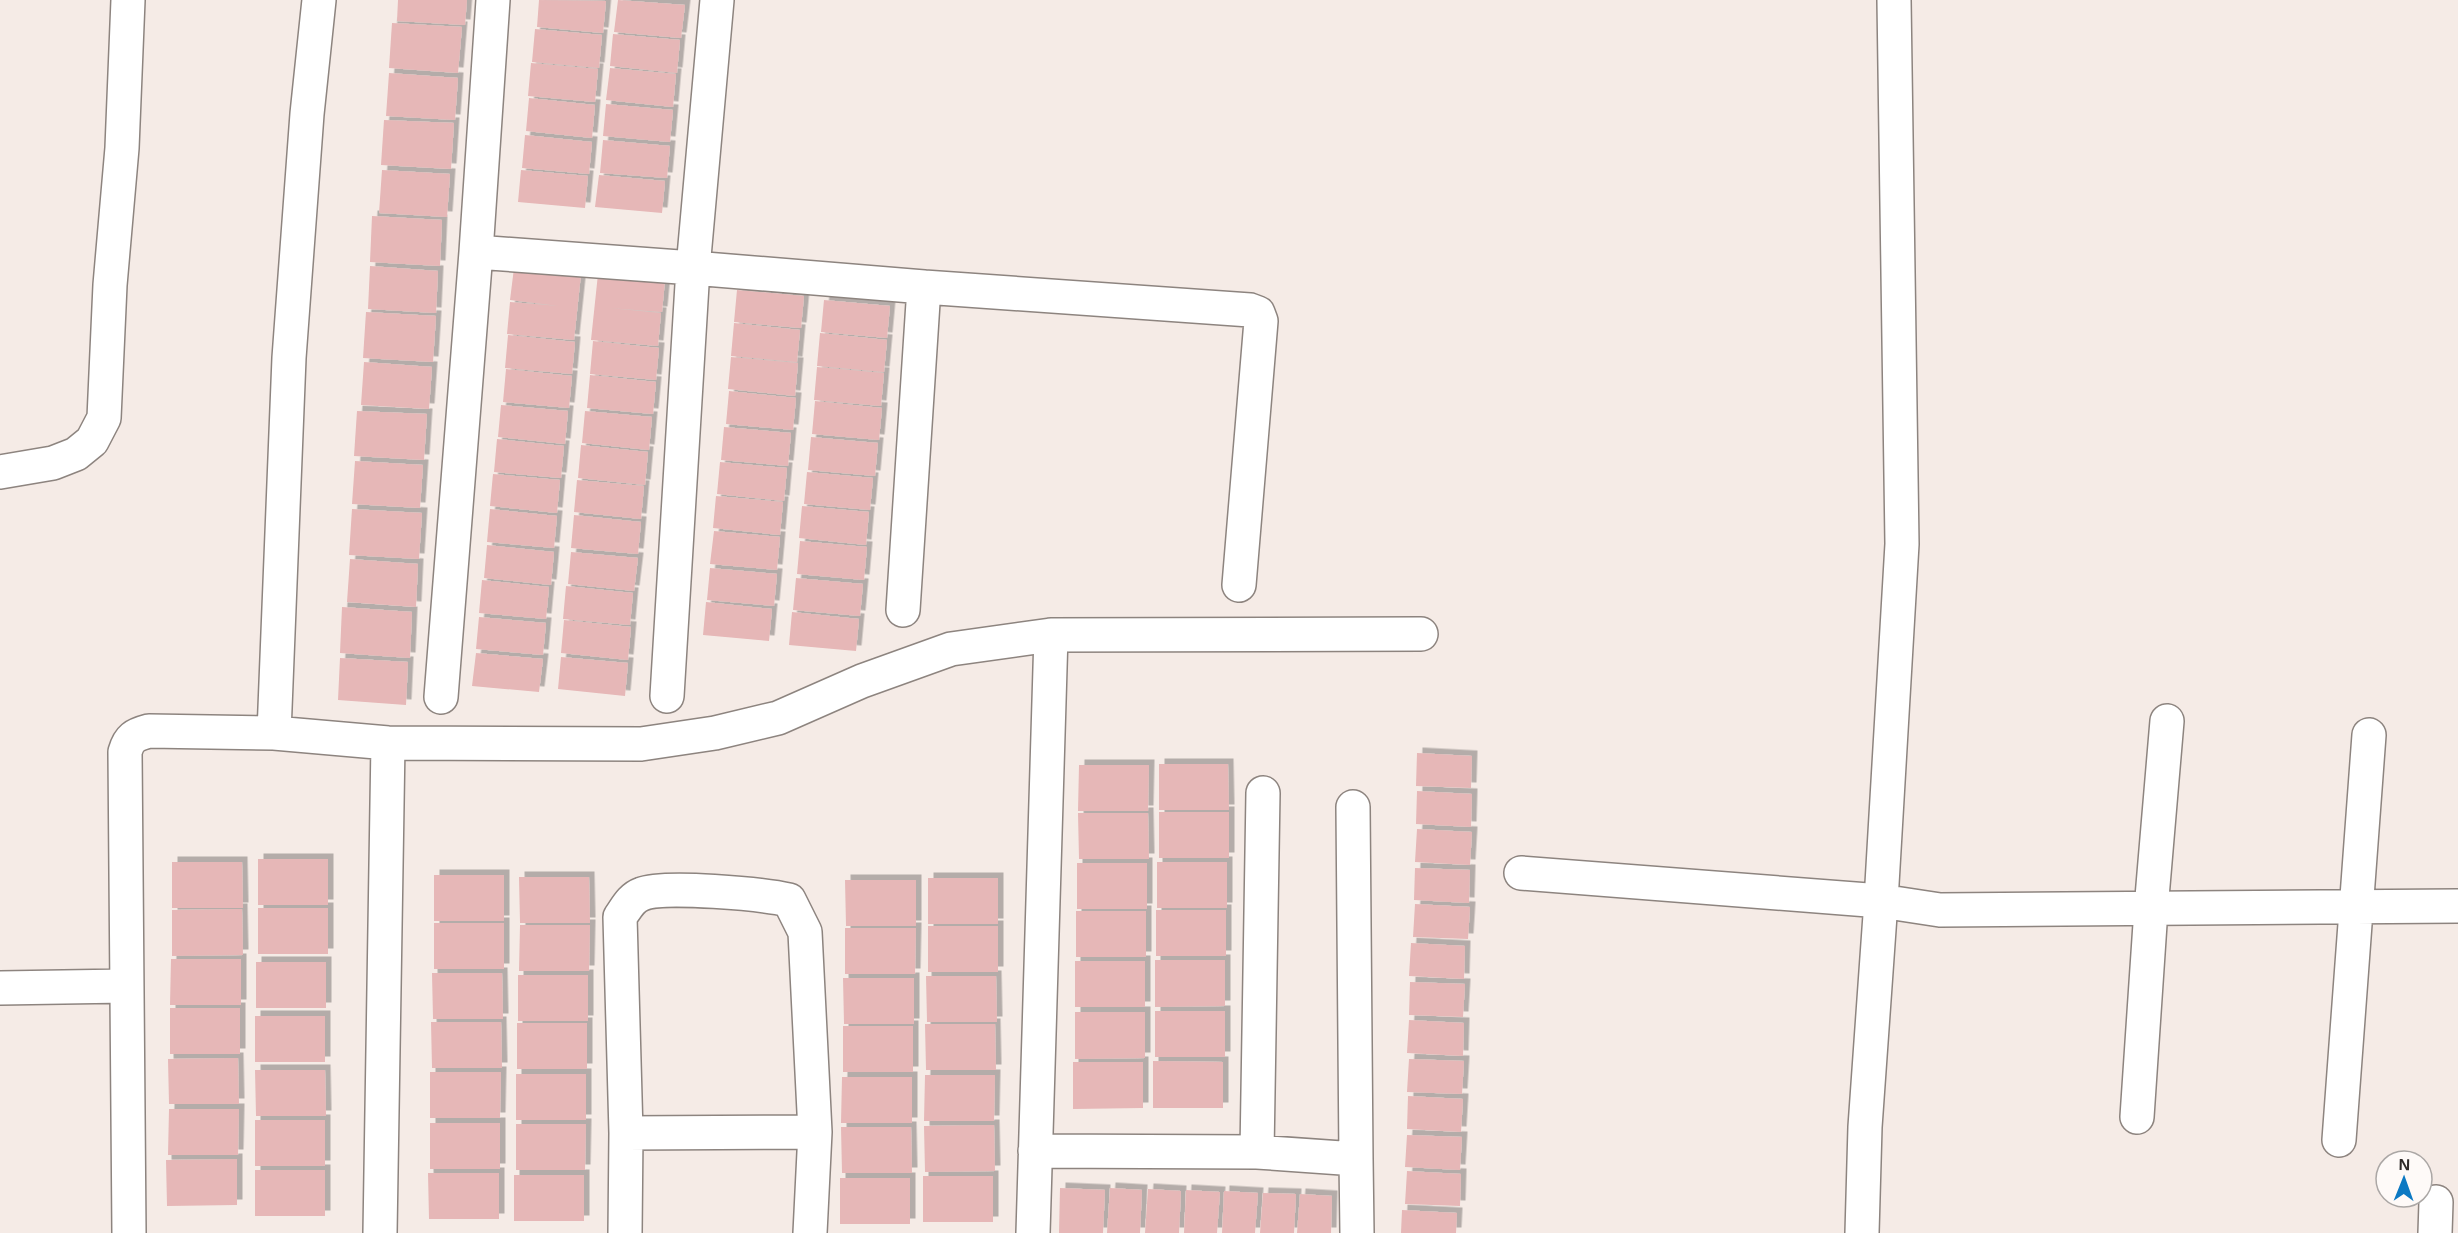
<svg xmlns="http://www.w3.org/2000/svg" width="2458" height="1233" font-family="Arial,sans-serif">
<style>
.building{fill:#e6b7b7;filter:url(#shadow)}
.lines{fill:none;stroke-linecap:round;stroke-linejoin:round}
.minor-casing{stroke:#8d847f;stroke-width:36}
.minor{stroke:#fff;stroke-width:33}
</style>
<defs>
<filter id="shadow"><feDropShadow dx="5.5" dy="-5.5" stdDeviation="0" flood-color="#0004"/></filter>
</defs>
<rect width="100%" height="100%" fill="#f5ebe6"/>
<!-- building -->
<path class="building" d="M398 0H467L465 25 397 21Z
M539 0 606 1 603 33 537 27Z
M618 0 685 5 681 38 614 32Z
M392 23 462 27 458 73 389 68Z
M535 29 602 35 599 68 532 62Z
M613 34 680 40 677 73 610 66Z
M531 63 598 69 595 102 528 96Z
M610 68 676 74 673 107 606 100Z
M389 73 458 78 455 120 386 116Z
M529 98 595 105 592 138 526 131Z
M606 104 673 110 670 142 603 136Z
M384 120 454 123 451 169 381 165Z
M525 135 592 142 589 174 522 168Z
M603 140 670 146 667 178 600 173Z
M382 170 450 174 447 217 379 213Z
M521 170 588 176 585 208 518 202Z
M599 175 665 181 662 213 595 207Z
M372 216 442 220 440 266 370 262Z
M370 266 438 271 436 313 368 309Z
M514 268 581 274 574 340 507 334 510 302 559 306 510 300Z
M598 274 665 280 662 312 609 308 661 313 658 346 591 340Z
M737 290 804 296 801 328 734 322Z
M824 300 890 306 887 338 821 332Z
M366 312 436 316 433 362 363 358Z
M734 323 800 330 797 362 731 356Z
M820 333 887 340 884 372 817 366Z
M508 335 575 342 572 374 505 368Z
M593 341 659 348 656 380 590 374Z
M731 357 798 363 795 396 728 389Z
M364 362 432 367 429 409 361 405Z
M817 367 884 373 881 406 814 400Z
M506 369 572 376 569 408 503 402Z
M590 375 656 382 653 414 587 408Z
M729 391 796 398 793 430 726 424Z
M815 401 882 408 879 440 812 434Z
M501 405 568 411 565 444 498 437Z
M357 411 427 414 424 460 354 456Z
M585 411 652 417 649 450 582 443Z
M724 427 791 433 788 466 721 460Z
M811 437 878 443 875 476 808 470Z
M497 439 564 446 561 478 494 472Z
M581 445 648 452 645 485 578 478Z
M355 461 423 465 420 508 352 504Z
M720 462 787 468 784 501 717 494Z
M807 472 873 478 870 510 804 504Z
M493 474 560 480 557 513 490 506Z
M577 480 644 486 641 519 574 512Z
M716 496 783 502 780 535 713 528Z
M802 506 869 512 866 545 799 538Z
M352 509 422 513 419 559 349 555Z
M490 509 557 516 554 548 487 542Z
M574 515 641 522 638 554 571 548Z
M714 531 780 537 777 570 710 564Z
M800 541 867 547 864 580 797 574Z
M487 545 554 552 551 585 484 578Z
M571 552 638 558 634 591 568 584Z
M350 559 418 564 416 607 347 602Z
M710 568 777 574 774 606 707 600Z
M796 578 863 584 860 616 793 610Z
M482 580 549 587 546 619 479 613Z
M566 586 633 593 630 625 563 619Z
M706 602 772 609 769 641 703 635Z
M342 607 412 612 410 658 340 653Z
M792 612 859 619 856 651 789 645Z
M479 617 546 623 543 655 476 649Z
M564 620 631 627 628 660 561 653Z
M476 653 543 659 539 692 472 686Z
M561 657 628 663 625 696 558 689Z
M340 658 408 662 406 705 338 700Z
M1417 753 1472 756 1471 788 1416 786Z
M1159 764H1228L1229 810H1159Z
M1079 765H1149L1148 811H1078Z
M1417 791 1472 794 1471 827 1416 824Z
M1159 812H1229V858H1159Z
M1078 813H1148L1149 859H1079Z
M1417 829 1472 832 1470 865 1415 862Z
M258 859H328V905H258Z
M172 862H242L243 908H172Z
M1157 862H1227V908H1157Z
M1077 863H1147V909H1077Z
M1415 868 1470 870 1469 903 1414 900Z
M434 875H504V921H434Z
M519 877H589L590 923H520Z
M928 878H998V924H928Z
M845 880H916V926H846Z
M1415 904 1470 907 1468 939 1413 937Z
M258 908H328V954H258Z
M242 909 243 955 172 956V910Z
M1156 910H1226V956H1156Z
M1076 911H1146V957H1076Z
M434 923H504V969H434Z
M520 925H590L589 971H519Z
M928 926H998V972H928Z
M845 928H916L915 974H845Z
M1411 943 1465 946 1464 979 1409 976Z
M171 959H241V1005H170Z
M1155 960H1225V1006L1155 1007Z
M1075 961H1145V1007H1075Z
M256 962H326V1008H256Z
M432 973H502L503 1019H433Z
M518 975H588V1021H518Z
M926 976H996L997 1022H927Z
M843 978H914V1024H844Z
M1410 982 1465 984 1463 1017 1409 1015Z
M170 1008H240V1054H170Z
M1155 1011H1225V1057H1155Z
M1075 1012H1145V1058L1075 1059Z
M255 1016H325V1062H255Z
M1409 1020 1464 1023 1463 1056 1407 1053Z
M431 1022H501L502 1068H432Z
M517 1023H587V1069H517Z
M925 1024H995L996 1070H926Z
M843 1026H913V1072H843Z
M238 1058 239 1104H169L168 1059Z
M1409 1059 1464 1061 1462 1094 1407 1092Z
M1153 1061 1223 1062V1108H1153Z
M1073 1062H1143V1108L1073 1109Z
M255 1070H325L326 1116H256Z
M430 1072H501L500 1118H430Z
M516 1074H586V1120H516Z
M925 1075H995L994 1121H924Z
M842 1077H912V1123H841Z
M1408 1096 1463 1099 1461 1132 1407 1129Z
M169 1109H239L238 1155H168Z
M255 1120H325V1166H255Z
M430 1123H500V1169H430Z
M516 1124H586L585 1170H516Z
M994 1125 995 1171 925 1172 924 1126Z
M841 1127H911L912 1173H842Z
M1407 1135 1462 1137 1460 1170 1405 1167Z
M237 1159V1205L167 1206 166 1160Z
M255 1170H325V1216H255Z
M1407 1171 1461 1174 1460 1206 1405 1204Z
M428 1173H499V1219H429Z
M514 1175H584V1221H514Z
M923 1176H993V1222H923Z
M840 1178H910V1224H840Z
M1060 1188 1105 1190 1103 1233H1059Z
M1110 1188 1142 1190 1140 1233H1107Z
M1148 1189 1181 1191 1179 1233H1145Z
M1186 1190 1220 1192 1217 1233H1184Z
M1224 1191 1258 1193 1255 1233H1222Z
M1263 1193 1296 1194 1294 1233H1260Z
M1300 1194 1332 1196 1331 1233H1297Z
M1402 1210 1457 1213 1456 1233H1401Z"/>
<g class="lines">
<!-- minor casing -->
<g class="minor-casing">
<path id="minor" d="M319 0 307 114 289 358 274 733 388 743 641 744 715 733 778 718 862 681 951 649 1051 635 1033 1233
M476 252 493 0
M924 287 1250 310 1258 313 1261 321 1239 585
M0 472 53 463 76 454 92 441 104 418 110 285 122 148 128 0
M1051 635 1421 634
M667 696 693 268 924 287 903 610
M441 697 476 252 693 268 717 0
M1353 807 1356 1159
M1521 873 1881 901 1940 910 2458 906
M0 988 126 986
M2137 1117 2151 909 2167 721
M2339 1140 2369 735
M1035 1151 1257 1152 1356 1159 1357 1233
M1257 1152 1263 793
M129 1233 125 752C129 738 134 735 149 731L274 733
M380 1233 388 743
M625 1233 626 1133 620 917C627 907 631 898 642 894 664 885 763 894 789 900L805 932 815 1132 626 1133
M810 1233 815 1132
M1862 1233 1865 1127 1881 901 1902 544 1894 0
M2435 1233 2436 1202"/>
</g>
<!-- minor -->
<use href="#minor" class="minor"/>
</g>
<!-- north arrow -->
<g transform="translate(2404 1179) rotate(1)"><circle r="28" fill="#fefaf8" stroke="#aba7a5" stroke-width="1.5"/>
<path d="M0-4.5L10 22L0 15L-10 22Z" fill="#0c79c3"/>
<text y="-9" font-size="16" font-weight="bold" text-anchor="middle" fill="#2e2a28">N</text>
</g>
</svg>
